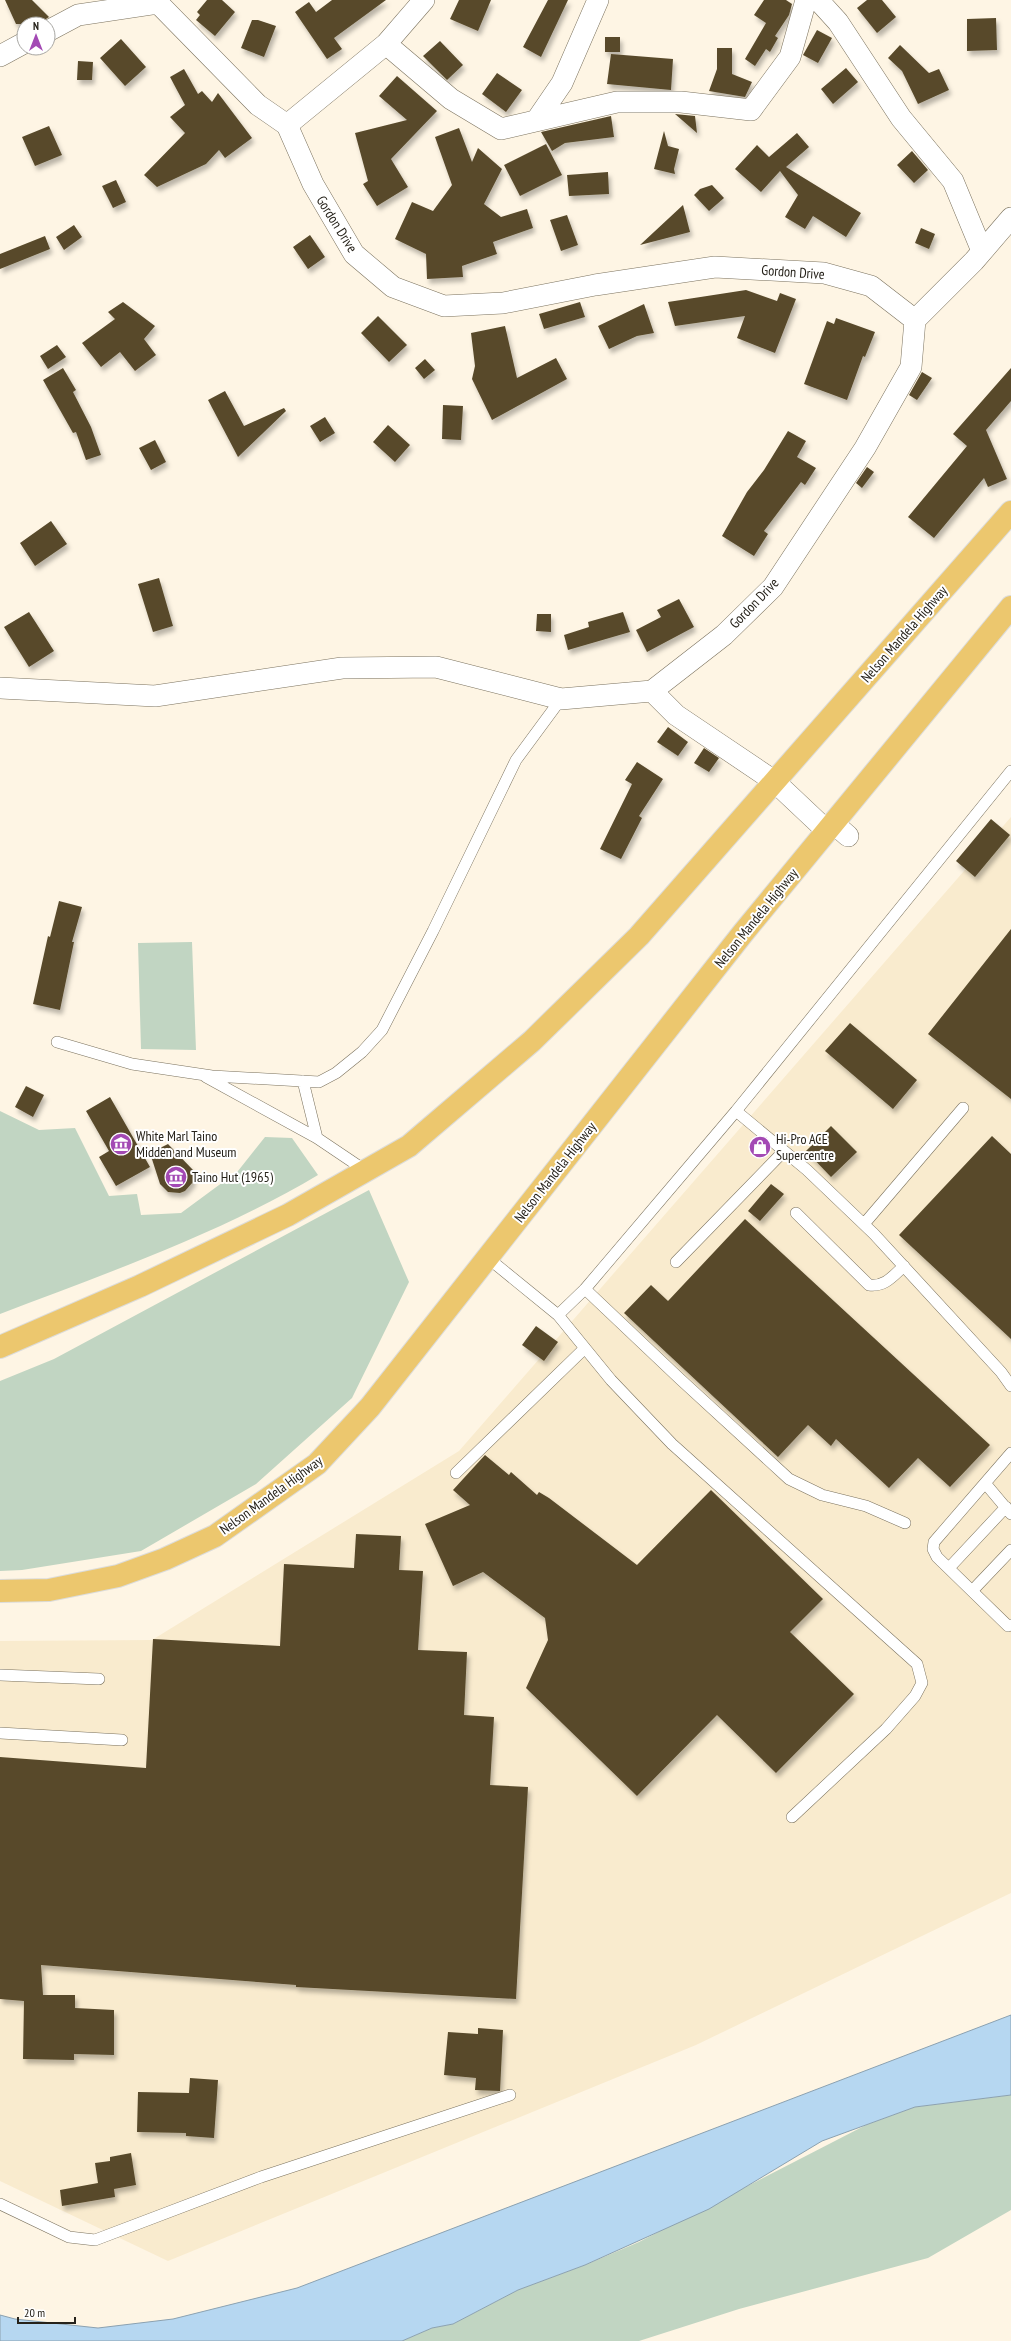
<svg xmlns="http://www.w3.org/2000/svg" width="1011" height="2341" font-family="'PT Sans Narrow',sans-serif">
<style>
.built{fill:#f9ebce}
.green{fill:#c1d5c2}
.water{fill:#b6d7f1;stroke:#8ba1b0}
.building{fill:#584a2b;filter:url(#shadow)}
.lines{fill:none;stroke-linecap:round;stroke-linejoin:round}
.lane-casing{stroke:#7b725e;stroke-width:12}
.street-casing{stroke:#7b725e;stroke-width:22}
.highway-casing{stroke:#dcdcda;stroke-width:24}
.lane{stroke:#fff;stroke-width:11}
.street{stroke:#fff;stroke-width:21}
.highway{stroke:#ecc76e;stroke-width:22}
.labels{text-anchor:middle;stroke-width:4;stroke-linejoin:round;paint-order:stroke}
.street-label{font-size:14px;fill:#26221a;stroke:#fff}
.poi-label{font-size:14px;fill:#26221a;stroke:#fff;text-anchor:start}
</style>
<defs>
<filter id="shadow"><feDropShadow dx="2.5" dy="4.5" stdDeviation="2" flood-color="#0004"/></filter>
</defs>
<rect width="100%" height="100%" fill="#fef5e4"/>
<!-- built -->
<path class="built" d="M1011 817V1893L696 2045 168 2261 0 2181V1641L152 1640 459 1451Z"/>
<!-- green -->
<path class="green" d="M192 942 196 1050 141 1049 138 943Z
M0 1111 39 1130 75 1128 109 1196 137 1194 141 1215 181 1213 238 1171 265 1137 292 1138 318 1175C219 1234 107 1273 0 1314Z
M369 1190 409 1282 352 1398 256 1484 141 1551 22 1570 0 1571V1381L54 1359Z
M1011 2095V2210L928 2258 739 2309 639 2341H402L432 2328 453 2324 518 2290 585 2265 639 2242 866 2125 915 2107Z"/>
<!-- water -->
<path class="water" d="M1011 2015V2095L915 2107 822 2141 709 2209 585 2265 518 2290 453 2324 432 2328 402 2341H0V2315L15 2319 98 2328 173 2319 297 2288Z"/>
<!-- building -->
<path class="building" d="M5 0H32L49 17 38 24H16Z
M207 0H222L235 12 215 36 196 20 200 15 197 12Z
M332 0H386L334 38 342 49 327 59 295 12 309 2 316 12Z
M459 0H491L478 31 450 19Z
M548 0H568L541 57 523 47Z
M764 0H786L792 4 789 15 775 36 778 38 770 52 766 49 755 66 745 59 766 23 754 15Z
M867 0H882L896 17 877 33 857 8Z
M996 18 997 50 967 51V19Z
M252 20H258L276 26 264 57 241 48Z
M817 30 832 38 818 63 803 55Z
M605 37H620V52H605Z
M121 39 146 67 125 86 100 58Z
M440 41 463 65 447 80 423 56Z
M900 45 929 73 939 69 949 90 918 104 902 71 888 58Z
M717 48H732V74L752 82 745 97 709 91 717 69Z
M611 54 673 59 671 90 607 84Z
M78 61 93 62 92 80H77Z
M846 68 858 82 833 104 821 89Z
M184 69 198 94 202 91 212 102 218 93 252 138 225 158 219 150 206 164 157 187 144 175 185 133 170 117 185 105 170 77Z
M497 73 522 90 506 112 482 94Z
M397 76 437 111 391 159 408 187 377 206 363 184 368 181 355 133 407 120 379 96Z
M675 114 695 116 697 133Z
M611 116 614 137 565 143 552 151 541 132Z
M49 126 62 155 35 166 22 137Z
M459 128 472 162 478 148 502 169 484 204 501 217 527 209 533 228 493 242 497 254 462 266 463 277 427 279 426 254 395 239 412 202 433 211 452 185 435 137Z
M664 131 668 146 679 149 674 169 675 174 654 169Z
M797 133 809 147 786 167 861 213 846 237 813 216 805 229 785 217 798 195 780 171 761 192 735 169 757 145 769 157Z
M546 144 562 175 520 196 504 165Z
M912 151 928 170 914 183 897 165Z
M608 172 609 194 569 196 567 175Z
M116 180 126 202 113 208 102 186Z
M712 185 724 198 709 211 694 195 700 189Z
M683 205 690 232 640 245Z
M567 215 578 245 561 251 550 220Z
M74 225 82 237 64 250 56 237Z
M921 228 935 234 929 249 915 243Z
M310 235 325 257 308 269 293 247Z
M45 236 50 249 0 269V254Z
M746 290 777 301 780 293 796 299 775 353 737 338 745 316 675 326 668 302Z
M123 302 155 326 144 339 156 355 135 371 120 352 101 367 82 343 115 319 108 312Z
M580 302 585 317 544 329 539 314Z
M644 304 654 333 637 336 609 349 598 326Z
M378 316 407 345 389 362 361 333Z
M836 318 875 332 865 357 863 356 847 400 804 384 827 321 834 324Z
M505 326 517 378 556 358 567 379 492 420 472 379 475 366 471 333Z
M57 345 66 357 48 369 40 356Z
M425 359 435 370 424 379 415 368Z
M63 368 76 390 73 392 91 427 101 455 86 460 76 432 73 433 43 380Z
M1011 368V401L986 430 1007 479 988 487 984 478 934 538 908 517 967 446 953 434Z
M922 372 932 378 917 400 909 395Z
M225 391 244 426 284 408 286 411 238 457 208 400Z
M443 405 463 406 461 440 442 439Z
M325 417 335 433 320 442 310 426Z
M388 425 410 445 395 462 373 442Z
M788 431 806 441 797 457 816 468 805 485 801 482 764 531 768 534 754 556 722 536 747 492 764 470Z
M155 440 166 462 151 470 139 448Z
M867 467 874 472 862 488 856 483Z
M51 521 67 544 35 566 20 543Z
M159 578 173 626 153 632 138 584Z
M679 599 694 627 647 652 636 630 661 617 657 610Z
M29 612 54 651 29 667 4 627Z
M623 612 630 632 568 650 564 635 589 627 588 622Z
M537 614H551V632L536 631Z
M668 727 688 742 678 756 657 742Z
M704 748 719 758 709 772 694 763Z
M637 762 663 779 639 816 642 818 621 859 600 849 632 784 625 780Z
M991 819 1010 835 975 877 956 861Z
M59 901 82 907 72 942H74L60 1010 33 1004 48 936 50 937Z
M1011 929V1099L928 1034Z
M850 1023 917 1080 893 1109 825 1051Z
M26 1086 44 1095 33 1117 15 1107Z
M110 1097 150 1167 116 1186 99 1157 109 1151 86 1111Z
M831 1126 857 1152 831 1177 806 1151Z
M992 1136 1011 1154V1339L899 1235Z
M168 1144 193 1170V1182L185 1191 180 1193 168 1192 160 1184 150 1153Z
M771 1184 784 1194 760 1221 748 1211Z
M745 1219 990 1445 950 1487 918 1458 889 1488 836 1439 831 1446 808 1425 778 1457 624 1313 651 1285 668 1301Z
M536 1326 558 1342 544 1361 522 1345Z
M485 1455 509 1475 511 1472 537 1495 539 1492 549 1498 637 1565 711 1490 823 1599 790 1632 854 1694 776 1773 717 1715 637 1796 526 1688 548 1640 545 1618 483 1572 453 1586 425 1524 470 1505 453 1490Z
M356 1534 401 1536 399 1570 423 1571 418 1650 467 1652 464 1715 494 1717 490 1785 528 1787 516 1999 296 1987V1985L41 1965 43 1995H75V2008L114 2010V2055L74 2054V2060L23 2059 24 2001 0 1999V1757L146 1768 153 1639 280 1646 284 1564 354 1568Z
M478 2028 503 2030 500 2091 475 2090 476 2078 444 2075 448 2032 478 2034Z
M190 2078 218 2080 214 2138 186 2136V2133L137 2132 138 2092 189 2093Z
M131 2153 136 2185 114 2189 115 2197 62 2206 60 2190 98 2183 95 2163 110 2161V2157Z"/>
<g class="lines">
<!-- lane casing -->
<g class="lane-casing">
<path id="lane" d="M57 1042 132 1064 212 1076 319 1082 336 1073 362 1052 382 1030 433 931 516 760 561 699
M206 1077 317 1138 366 1171
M303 1081 317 1138
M736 1111 807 1170 874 1234 1001 1372 1011 1386
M796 1213 869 1285C885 1287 893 1276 904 1266
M864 1224 963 1108
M488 1258 558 1315 585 1289 736 1111 1011 771
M676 1262 784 1151
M585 1289 680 1379 789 1479 822 1495 866 1506 905 1523
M558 1315 611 1380 672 1444 917 1664 922 1683 915 1696 886 1729 792 1817
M1011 1453 934 1542 933 1549 937 1557 1008 1626 1011 1625
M456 1473 585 1348
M985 1483 1011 1514
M949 1568 1006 1507
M972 1591 1011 1550
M0 1675 99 1679
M0 1733 122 1740
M0 2204 69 2237 95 2240 261 2177 510 2095"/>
</g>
<!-- street casing -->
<g class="street-casing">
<path id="street" d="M818 0 838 22 901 118 953 181 982 251
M48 31 78 15 158 3 258 105 287 125
M386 44 451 99 501 129 617 102H681L751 110 790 57 806 0
M0 56 24 43
M536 121 562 83 598 0
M287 125 313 184 354 254 393 287 444 306 503 303 595 285 715 267 824 273 871 286 915 320 911 367 865 448 773 587 724 635 652 691
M287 125 386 44 424 0
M915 320 974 261 1011 218
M0 688 155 696 342 668 436 667 561 699 652 691 676 715 774 781 826 830
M833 823 848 836"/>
</g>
<!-- highway casing -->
<g class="highway-casing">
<path id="highway" d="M0 1347 140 1286 288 1215 409 1146 532 1041 639 936 1011 512
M0 1591 49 1590 118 1576 165 1559 215 1536 317 1464 370 1407 743 933 1011 607"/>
</g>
<!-- lane -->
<use href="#lane" class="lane"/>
<!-- street -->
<use href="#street" class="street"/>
<!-- highway -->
<use href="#highway" class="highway"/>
</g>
<!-- icons -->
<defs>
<g id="museum-disc" transform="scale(1.15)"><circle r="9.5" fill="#a349b4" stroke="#fff"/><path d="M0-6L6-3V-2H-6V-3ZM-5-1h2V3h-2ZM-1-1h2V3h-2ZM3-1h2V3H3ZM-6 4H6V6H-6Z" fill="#fff"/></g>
<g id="shop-disc" transform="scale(1.15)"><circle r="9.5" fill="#a349b4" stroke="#fff"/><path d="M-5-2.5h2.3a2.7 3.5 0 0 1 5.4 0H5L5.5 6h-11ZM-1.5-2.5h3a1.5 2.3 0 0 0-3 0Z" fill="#fff"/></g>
</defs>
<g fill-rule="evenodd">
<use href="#museum-disc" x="121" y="1144"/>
<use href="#shop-disc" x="760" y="1147"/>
<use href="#museum-disc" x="176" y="1177"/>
</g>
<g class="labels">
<!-- street labels -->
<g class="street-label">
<text transform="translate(337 224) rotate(58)" y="5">Gordon Drive</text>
<text transform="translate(793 272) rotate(4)" y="5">Gordon Drive</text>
<text transform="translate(754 603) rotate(-46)" y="5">Gordon Drive</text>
<text transform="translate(904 634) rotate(-49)" y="5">Nelson Mandela Highway</text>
<text transform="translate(756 918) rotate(-51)" y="5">Nelson Mandela Highway</text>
<text transform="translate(555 1172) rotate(-52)" y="5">Nelson Mandela Highway</text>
<text transform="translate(271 1495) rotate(-36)" y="5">Nelson Mandela Highway</text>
</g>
<!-- poi labels -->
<g class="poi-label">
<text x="136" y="1141">White Marl Taino<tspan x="136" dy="16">Midden and Museum</tspan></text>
<text x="776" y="1144">Hi-Pro ACE<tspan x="776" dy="16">Supercentre</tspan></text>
<text x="192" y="1182">Taino Hut (1965)</text>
</g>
</g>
<!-- north arrow -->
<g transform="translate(36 36)"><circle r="19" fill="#ffffff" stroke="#a8a7a3"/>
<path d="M0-3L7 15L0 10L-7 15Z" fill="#a349b4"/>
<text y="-6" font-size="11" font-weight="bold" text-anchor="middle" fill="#26221a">N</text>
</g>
<!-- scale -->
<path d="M18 2317v6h57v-6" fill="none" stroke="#26221a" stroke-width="2"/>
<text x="24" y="2317" font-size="12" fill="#26221a" stroke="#ffffff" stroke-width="3" paint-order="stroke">20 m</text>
</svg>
